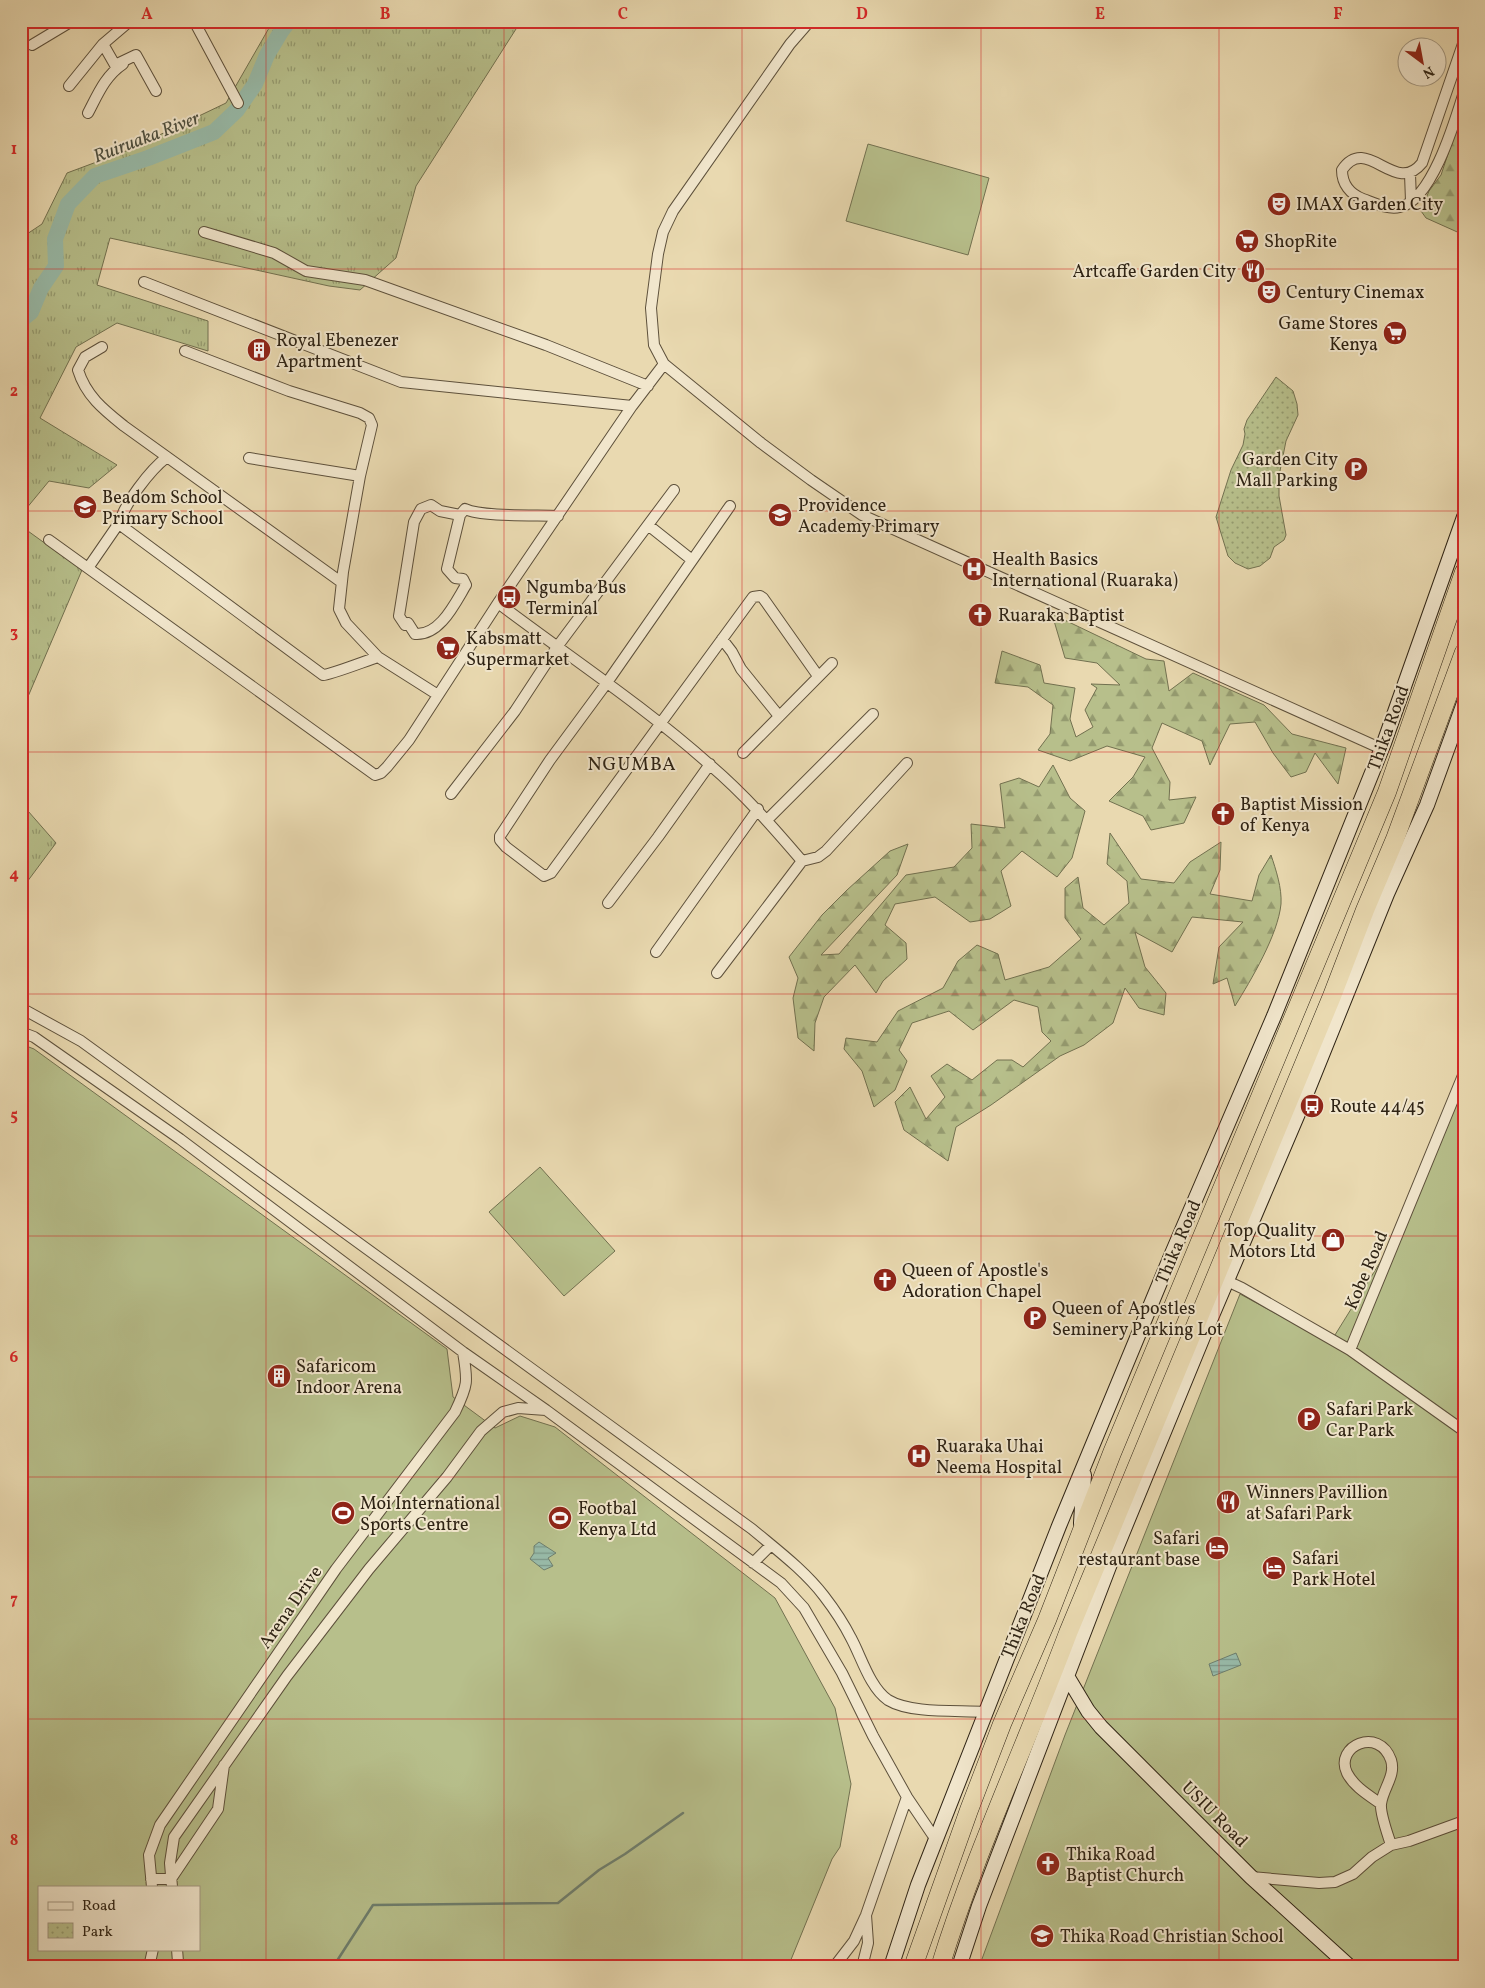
<svg xmlns="http://www.w3.org/2000/svg" width="1485" height="1988" font-family="Vollkorn,serif">
<style>
.grass{fill:url(#grass-tufts);stroke:#727150}
.forest{fill:url(#forest-firs);stroke:#727150}
.park{fill:url(#park-dots);stroke:#727150}
.garden{fill:#b7bf8b;stroke:#727150;fill-rule:evenodd}
.water{fill:url(#water-rules);stroke:#6e7e6d}
.lines{fill:none;stroke-linecap:round;stroke-linejoin:round}
.stream{stroke:#6e7e6d;stroke-width:2.5}
.river{stroke:#98baa8;stroke-width:16}
.street-casing{stroke:#5d503b;stroke-width:12}
.secondary-casing{stroke:#2e2314;stroke-width:16}
.highway-casing{stroke:#2e2314;stroke-width:19}
.street{stroke:#f1e6cc;stroke-width:10}
.secondary{stroke:#f1e6cc;stroke-width:14}
.highway{stroke:#e9d9b0;stroke-width:18}
.grid{fill:none;stroke:#d62828;stroke-width:1;stroke-opacity:0.55}
.labels{text-anchor:middle;stroke-width:4;stroke-linejoin:round;paint-order:stroke}
.poi-label{font-size:18px;fill:#2e2314;stroke:#f1e6cc;text-anchor:start}
.street-label{font-size:18px;fill:#2e2314;stroke:#f1e6cc}
.water-label{font-size:19px;font-style:italic;fill:#4e5040;stroke:#f1e6cc}
.neighbourhood-label{font-size:19px;letter-spacing:1px;fill:#2e2314;stroke:#f1e6cc}
.neatline{fill:none;stroke:#d62828;stroke-width:2}
.grid-label{font-size:16px;text-anchor:middle;font-weight:bold;fill:#d62828}
</style>
<defs>
<pattern id="grass-tufts" width="24" height="20" patternUnits="userSpaceOnUse" patternTransform="scale(1.25)"><rect width="24" height="20" fill="#b7bf8b"/><path d="M3 7l-1-3M5 7V3M7 7l1-3M15 17l-1-3M17 17v-4M19 17l1-3" fill="none" stroke="#959b70"/></pattern>
<pattern id="forest-firs" width="22" height="20" patternUnits="userSpaceOnUse" patternTransform="scale(1.25)"><rect width="22" height="20" fill="#b7bf8b"/><path d="M5 1l3.5 6h-7zM16 11l3.5 6h-7z" fill="#959b70"/></pattern>
<pattern id="park-dots" width="8" height="8" patternUnits="userSpaceOnUse" patternTransform="scale(1.25)"><rect width="8" height="8" fill="#b7bf8b"/><path d="M2 2h.1M6 6h.1" fill="none" stroke="#959b70" stroke-width="1.8" stroke-linecap="round"/></pattern>
<pattern id="water-rules" width="6" height="5" patternUnits="userSpaceOnUse" patternTransform="scale(1.25)"><rect width="6" height="5" fill="#98baa8"/><path d="M0 2.5h6" fill="none" stroke="#7c9788"/></pattern>
</defs>
<rect width="100%" height="100%" fill="#e9d9b0"/>
<filter id="stains"><feTurbulence type="fractalNoise" baseFrequency=".004" numOctaves="4"/><feColorMatrix values="0 0 0 0 .2 0 0 0 0 .09 0 0 0 0 .02 0 0 0 .5 -.17"/></filter>
<radialGradient id="worn" r=".72"><stop offset=".6" stop-color="#630" stop-opacity="0"/><stop offset="1" stop-color="#630" stop-opacity=".3"/></radialGradient>
<!-- grass -->
<path class="grass" d="M273 21H517L516 29 416 186 396 258 360 290 329 286 110 238 97 285 208 321V351L117 323 76 347 40 418 117 465 89 488 49 481 21 515V238L42 224 67 173 126 151 226 103Z
M21 526 82 570 21 713Z
M21 803 56 843 21 890Z"/>
<!-- forest -->
<path class="forest" d="M1464 106V235L1426 218 1421 211 1429 191 1441 175Z
M1052 614 1146 659 1164 661 1169 691 1193 673 1264 705 1292 734 1346 748 1338 784 1315 753 1306 772 1291 777 1273 753 1255 722 1230 724 1210 765 1202 741 1162 723 1152 748 1170 782 1169 800 1196 797 1184 823 1151 830 1143 816 1109 801 1133 777 1145 757 1107 746 1070 761 1038 750 1050 734 1053 705 1028 687 995 683 1002 651 1040 665 1044 683 1075 688 1070 719 1076 737 1093 727 1085 710 1097 688 1091 684 1120 685 1097 663 1065 658Z
M1053 765 1070 798 1085 811 1072 858 1057 877 1022 851 1001 871 1011 906 990 919 970 922 935 897 895 904 885 925 906 943 907 959 883 981 876 993 855 965 824 997 815 1023 814 1051 798 1038 793 998 798 978 789 957 822 915 847 890 890 851 908 844 897 875 821 955 839 954 906 875 954 867 972 848 971 824 1005 828 1000 784 1019 778 1039 787Z
M1110 833 1141 879 1174 883 1190 862 1221 842 1220 870 1210 894 1252 901 1259 875 1271 855C1276 870 1282 888 1281 904 1278 935 1251 980 1235 1006L1227 978 1213 984 1219 947 1243 922 1192 917 1172 952 1135 932 1145 967 1166 993 1164 1015 1139 1008 1125 988 1113 1023 1084 1045 1060 1056 991 1105 956 1127 948 1161 904 1130 895 1102 910 1087 926 1119 945 1097 931 1076 947 1064 972 1080 997 1060H1012L1023 1067 1051 1041 1042 1032 1038 1007 1014 1000 973 1030 949 1011 912 1023 899 1050 907 1061 895 1090 874 1107 862 1071 844 1049 846 1038 877 1042 898 1011 943 988 958 961 977 945 998 954 1005 980 1049 967 1081 939 1065 918V888L1078 877 1083 908 1104 925 1129 903 1127 881 1107 864Z"/>
<!-- park -->
<path class="park" d="M1276 377 1293 391 1297 404 1298 415 1286 441 1279 476V496L1286 535 1284 540 1274 547 1270 558 1260 566 1248 569 1235 563 1228 556 1216 517 1231 470 1243 445 1245 434 1244 429 1247 420Z"/>
<!-- garden -->
<path class="garden" d="M868 144 989 178 968 255 846 221Z
M21 1044 34 1049 447 1349 453 1397 495 1428 520 1416 555 1427 775 1598 835 1708 851 1784 840 1847 832 1859 788 1967H21ZM39 1887H199V1949H39Z
M1464 1064V1967H979L1065 1735 1240 1294 1330 1343 1402 1227Z
M540 1167 615 1251 564 1296 489 1212Z"/>
<!-- water -->
<path class="water" d="M539 1542 556 1553 548 1558 553 1566 544 1570 530 1559 534 1553V1546Z
M1236 1653 1241 1665 1213 1676 1209 1664Z"/>
<g class="lines">
<!-- stream -->
<path class="stream" d="M333 1967 373 1905 558 1903 599 1870 625 1854 683 1813"/>
<!-- river -->
<path class="river" d="M21 320 31 312 41 288 56 266 55 239 68 204 95 176 148 158 214 132 237 110 255 84 267 55 282 30 289 21"/>
<!-- street casing -->
<g class="street-casing">
<path id="street" d="M194 21 238 103
M810 21 790 44 673 211 663 232 658 254 651 308 654 345 664 364 761 443 811 480 862 515 1382 749
M1464 41 1422 163C1395 197 1367 133 1342 170 1342 184 1350 194 1363 199 1374 203 1388 210 1400 207 1432 200 1455 121 1464 92
M103 44 115 65 136 55 156 91
M32 45 72 21
M69 86 103 44 130 21
M88 113C98 94 105 76 123 64
M1410 174 1411 201
M204 232 274 253 306 271 365 280 546 345 648 386
M144 282 401 382 632 406
M102 347 85 357 78 370C86 396 104 410 124 426L341 582
M185 351 289 391 360 413 369 418 372 425 360 476 343 572 339 609 346 623 378 657 438 695
M167 457C150 470 124 504 119 524L323 675C330 675 368 660 378 657
M249 458 360 476
M730 506 606 684 550 760 500 836V840L506 847 544 876 551 873 753 597 760 596 763 598 818 676
M460 515 440 511 431 505 421 509 414 522 399 616 405 625 408 623 415 634C440 636 455 603 466 585L463 579 455 578 447 569 460 515 465 509C482 517 536 515 558 516
M648 525 692 560
M49 540 375 775 381 773 387 767 409 740 498 603 632 406 664 364
M88 568 119 523
M498 603C568 656 644 706 710 765 744 794 773 827 802 861
M722 639 732 652 741 669 779 716
M743 753 832 663
M451 794 515 711 557 647 674 490
M767 820 873 714
M608 903 658 837 710 764
M656 952 758 809
M717 973 802 861 818 857 826 851 907 763
M21 1008 81 1041 752 1529C777 1550 804 1570 824 1596 834 1609 844 1624 851 1638 861 1656 870 1688 888 1700 911 1714 958 1710 986 1712
M21 1032 34 1037 180 1139 463 1352 546 1410 781 1583 804 1608 842 1673 873 1736 907 1797 936 1840
M1227 1281 1242 1288 1350 1350 1464 1431
M1350 1350 1464 1073
M753 1563 771 1545
M1381 1804C1370 1796 1354 1787 1347 1773 1334 1746 1379 1726 1391 1760 1396 1776 1383 1788 1381 1804 1380 1814 1388 1835 1391 1845
M1251 1877 1319 1883 1335 1882 1353 1874 1372 1857 1391 1845 1409 1841 1464 1821
M151 1879H171L218 1809 224 1765
M152 1887 149 1855 160 1825 336 1569 455 1412C468 1385 468 1382 463 1352
M172 1887 170 1863 174 1837 287 1676 369 1569 447 1477 481 1431 503 1412 518 1408 546 1410
M149 1967 153 1949
M176 1967 178 1962 177 1949
M834 1967 854 1941 866 1915 907 1797
M862 1967 868 1943 866 1915"/>
</g>
<!-- secondary casing -->
<g class="secondary-casing">
<path id="secondary" d="M1081 1523 1084 1475
M1067 1676 1088 1711 1101 1727 1251 1877 1350 1967
M891 1967 918 1885 1059 1526 1171 1256 1274 1016 1384 743 1464 517
M959 1967 979 1906 1115 1551 1205 1332 1303 1102 1387 894 1427 805 1464 703"/>
</g>
<!-- highway casing -->
<g class="highway-casing">
<path id="highway" d="M913 1967 969 1810 1002 1724 1047 1620 1112 1453 1387 792 1464 572
M940 1967C975 1853 1026 1745 1068 1633L1332 996 1365 910 1395 839 1464 652"/>
</g>
<!-- street -->
<use href="#street" class="street"/>
<!-- secondary -->
<use href="#secondary" class="secondary"/>
<!-- highway -->
<use href="#highway" class="highway"/>
</g>
<!-- grid -->
<path class="grid" d="M266 21V1967M504 21V1967M742 21V1967M981 21V1967M1219 21V1967M21 269H1464M21 511H1464M21 752H1464M21 994H1464M21 1236H1464M21 1477H1464M21 1719H1464"/>
<!-- icons -->
<defs>
<g id="theatre-disc" transform="scale(1.25)"><circle r="9.5" fill="#8f2418" stroke="#f1e6cc"/><path d="M-5-5.5Q0-4 5-5.5V0Q5 5 0 6Q-5 5-5 0ZM-3.3-2.5H-1v1.5H-3.3ZM1-2.5H3.3v1.5H1ZM-2.8 1Q0 5.5 2.8 1Z" fill="#fff"/></g>
<g id="supermarket-disc" transform="scale(1.25)"><circle r="9.5" fill="#8f2418" stroke="#f1e6cc"/><path d="M-6-5.5h2.5l.6 2H6L4.5 2H-2.5L-4.4-4H-6ZM-1.5 3.2a1.3 1.3 0 1 0 .1 0ZM3 3.2a1.3 1.3 0 1 0 .1 0Z" fill="#fff"/></g>
<g id="restaurant-disc" transform="scale(1.25)"><circle r="9.5" fill="#8f2418" stroke="#f1e6cc"/><path d="M-5-6h1v4h1v-4h1v4h1v-4h1v5L-1.5 .5V6h-2V.5L-5-1ZM5-6V6H3V1.5H1.5Q1.5-4 5-6Z" fill="#fff"/></g>
<g id="building-disc" transform="scale(1.25)"><circle r="9.5" fill="#8f2418" stroke="#f1e6cc"/><path d="M-4-6H4V6H1V3H-1V6H-4ZM-2.5-4.3h1.7v1.8h-1.7ZM.8-4.3h1.7v1.8H.8ZM-2.5-1h1.7V.8h-1.7ZM.8-1h1.7V.8H.8Z" fill="#fff"/></g>
<g id="parking-disc" transform="scale(1.25)"><circle r="9.5" fill="#8f2418" stroke="#f1e6cc"/><path d="M-3.5-5.5H1a3.5 3.5 0 0 1 0 7H-1V5.5H-3.5ZM-1-3.4V-.6H.8a1.4 1.4 0 0 0 0-2.8Z" fill="#fff"/></g>
<g id="school-disc" transform="scale(1.25)"><circle r="9.5" fill="#8f2418" stroke="#f1e6cc"/><path d="M0-5L7-2L0 1L-7-2ZM-4 1L0 2.5L4 1V4Q0 6-4 4Z" fill="#fff"/></g>
<g id="hospital-disc" transform="scale(1.25)"><circle r="9.5" fill="#8f2418" stroke="#f1e6cc"/><path d="M-5-5h3v3.5h4V-5h3V5h-3V1.5h-4V5h-3Z" fill="#fff"/></g>
<g id="bus-disc" transform="scale(1.25)"><circle r="9.5" fill="#8f2418" stroke="#f1e6cc"/><path d="M-5-6H5V4H4V6H2V4H-2V6H-4V4H-5ZM-3.5-4V0h7V-4ZM-3.5 1.2v1.5H-2V1.2ZM2 1.2v1.5H3.5V1.2Z" fill="#fff"/></g>
<g id="church-disc" transform="scale(1.25)"><circle r="9.5" fill="#8f2418" stroke="#f1e6cc"/><path d="M-1.2-6h2.4v3.5h3.3v2.4h-3.3V6h-2.4V-.1h-3.3v-2.4h3.3Z" fill="#fff"/></g>
<g id="shop-disc" transform="scale(1.25)"><circle r="9.5" fill="#8f2418" stroke="#f1e6cc"/><path d="M-5-2.5h2.3a2.7 3.5 0 0 1 5.4 0H5L5.5 6h-11ZM-1.5-2.5h3a1.5 2.3 0 0 0-3 0Z" fill="#fff"/></g>
<g id="stadium-disc" transform="scale(1.25)"><circle r="9.5" fill="#8f2418" stroke="#f1e6cc"/><path d="M0-5a6.5 5 0 1 0 0 10a6.5 5 0 1 0 0-10ZM-3.5-1.8h7v3.6h-7Z" fill="#fff"/></g>
<g id="hotel-disc" transform="scale(1.25)"><circle r="9.5" fill="#8f2418" stroke="#f1e6cc"/><path d="M-6-4.5h1.5V1H6V5H4.5V3h-9V5H-6ZM-4 0a1.8 1.8 0 1 1 3.6 0ZM.5 0V-2.5h3Q6-2.5 6 0Z" fill="#fff"/></g>
</defs>
<g fill-rule="evenodd">
<use href="#theatre-disc" x="1279" y="204"/>
<use href="#supermarket-disc" x="1247" y="241"/>
<use href="#restaurant-disc" x="1253" y="271"/>
<use href="#theatre-disc" x="1269" y="292"/>
<use href="#supermarket-disc" x="1395" y="333"/>
<use href="#building-disc" x="259" y="350"/>
<use href="#parking-disc" x="1356" y="469"/>
<use href="#school-disc" x="85" y="507"/>
<use href="#school-disc" x="780" y="515"/>
<use href="#hospital-disc" x="974" y="569"/>
<use href="#bus-disc" x="509" y="597"/>
<use href="#church-disc" x="980" y="615"/>
<use href="#supermarket-disc" x="448" y="648"/>
<use href="#church-disc" x="1223" y="814"/>
<use href="#bus-disc" x="1312" y="1106"/>
<use href="#shop-disc" x="1333" y="1240"/>
<use href="#church-disc" x="885" y="1280"/>
<use href="#parking-disc" x="1035" y="1318"/>
<use href="#building-disc" x="279" y="1376"/>
<use href="#parking-disc" x="1309" y="1419"/>
<use href="#hospital-disc" x="919" y="1456"/>
<use href="#restaurant-disc" x="1228" y="1502"/>
<use href="#stadium-disc" x="343" y="1513"/>
<use href="#stadium-disc" x="560" y="1518"/>
<use href="#hotel-disc" x="1217" y="1548"/>
<use href="#hotel-disc" x="1274" y="1568"/>
<use href="#church-disc" x="1048" y="1864"/>
<use href="#school-disc" x="1042" y="1936"/>
</g>
<g class="labels">
<!-- poi labels -->
<g class="poi-label">
<text x="1296" y="210">IMAX Garden City</text>
<text x="1264" y="247">ShopRite</text>
<text x="1236" y="277" text-anchor="end">Artcaffe Garden City</text>
<text x="1286" y="298">Century Cinemax</text>
<text x="1378" y="329" text-anchor="end">Game Stores<tspan x="1378" dy="21">Kenya</tspan></text>
<text x="276" y="346">Royal Ebenezer<tspan x="276" dy="21">Apartment</tspan></text>
<text x="1338" y="465" text-anchor="end">Garden City<tspan x="1338" dy="21">Mall Parking</tspan></text>
<text x="102" y="503">Beadom School<tspan x="102" dy="21">Primary School</tspan></text>
<text x="798" y="511">Providence<tspan x="798" dy="21">Academy Primary</tspan></text>
<text x="992" y="565">Health Basics<tspan x="992" dy="21">International (Ruaraka)</tspan></text>
<text x="526" y="593">Ngumba Bus<tspan x="526" dy="21">Terminal</tspan></text>
<text x="998" y="621">Ruaraka Baptist</text>
<text x="466" y="644">Kabsmatt<tspan x="466" dy="21">Supermarket</tspan></text>
<text x="1240" y="810">Baptist Mission<tspan x="1240" dy="21">of Kenya</tspan></text>
<text x="1330" y="1112">Route 44/45</text>
<text x="1316" y="1236" text-anchor="end">Top Quality<tspan x="1316" dy="21">Motors Ltd</tspan></text>
<text x="902" y="1276">Queen of Apostle's<tspan x="902" dy="21">Adoration Chapel</tspan></text>
<text x="1052" y="1314">Queen of Apostles<tspan x="1052" dy="21">Seminery Parking Lot</tspan></text>
<text x="296" y="1372">Safaricom<tspan x="296" dy="21">Indoor Arena</tspan></text>
<text x="1326" y="1415">Safari Park<tspan x="1326" dy="21">Car Park</tspan></text>
<text x="936" y="1452">Ruaraka Uhai<tspan x="936" dy="21">Neema Hospital</tspan></text>
<text x="1246" y="1498">Winners Pavillion<tspan x="1246" dy="21">at Safari Park</tspan></text>
<text x="360" y="1509">Moi International<tspan x="360" dy="21">Sports Centre</tspan></text>
<text x="578" y="1514">Footbal<tspan x="578" dy="21">Kenya Ltd</tspan></text>
<text x="1200" y="1544" text-anchor="end">Safari<tspan x="1200" dy="21">restaurant base</tspan></text>
<text x="1292" y="1564">Safari<tspan x="1292" dy="21">Park Hotel</tspan></text>
<text x="1066" y="1860">Thika Road<tspan x="1066" dy="21">Baptist Church</tspan></text>
<text x="1060" y="1942">Thika Road Christian School</text>
</g>
<!-- street labels -->
<g class="street-label">
<text transform="translate(1388 728) rotate(-70)" y="6">Thika Road</text>
<text transform="translate(1178 1242) rotate(-67)" y="6">Thika Road</text>
<text transform="translate(1366 1270) rotate(-67)" y="6">Kobe Road</text>
<text transform="translate(290 1607) rotate(-55)" y="6">Arena Drive</text>
<text transform="translate(1023 1616) rotate(-68)" y="6">Thika Road</text>
<text transform="translate(1215 1814) rotate(45)" y="6">USIU Road</text>
</g>
<!-- water labels -->
<g class="water-label">
<text transform="translate(146 136) rotate(-21)" y="7">Ruiruaka River</text>
</g>
<!-- neighbourhood labels -->
<g class="neighbourhood-label">
<text x="632" y="770">NGUMBA</text>
</g>
</g>
<!-- margin -->
<rect width="1485" height="1988" fill="none" stroke="#e9d9b0" stroke-width="55"/>
<!-- legend -->
<rect x="38" y="1886" width="162" height="65" fill="#f1e6cc" stroke="#a39882"/>
<rect x="48" y="1902" width="25" height="8" fill="#f1e6cc" stroke="#a39882"/>
<text x="82" y="1910" font-size="15" fill="#2e2314">Road</text>
<rect x="48" y="1923" width="25" height="15" fill="url(#park-dots)" stroke="#a39882"/>
<text x="82" y="1936" font-size="15" fill="#2e2314">Park</text>
<!-- north arrow -->
<g transform="translate(1422 62) rotate(148)"><circle r="24" fill="#f1e6cc" stroke="#a39882"/>
<path d="M0-4L9 19L0 12L-9 19Z" fill="#8f2418"/>
<text y="-8" font-size="14" font-weight="bold" text-anchor="middle" fill="#2e2314">N</text>
</g>
<rect x="28" y="28" width="1430" height="1932" class="neatline"/>
<g class="grid-label">
<text x="147" y="19">A</text>
<text x="385" y="19">B</text>
<text x="623" y="19">C</text>
<text x="862" y="19">D</text>
<text x="1100" y="19">E</text>
<text x="1338" y="19">F</text>
<text x="14" y="154">1</text>
<text x="14" y="396">2</text>
<text x="14" y="637">3</text>
<text x="14" y="879">4</text>
<text x="14" y="1120">5</text>
<text x="14" y="1362">6</text>
<text x="14" y="1604">7</text>
<text x="14" y="1845">8</text>
</g>
<rect width="100%" height="100%" filter="url(#stains)"/>
<rect width="100%" height="100%" fill="url(#worn)"/>
</svg>
